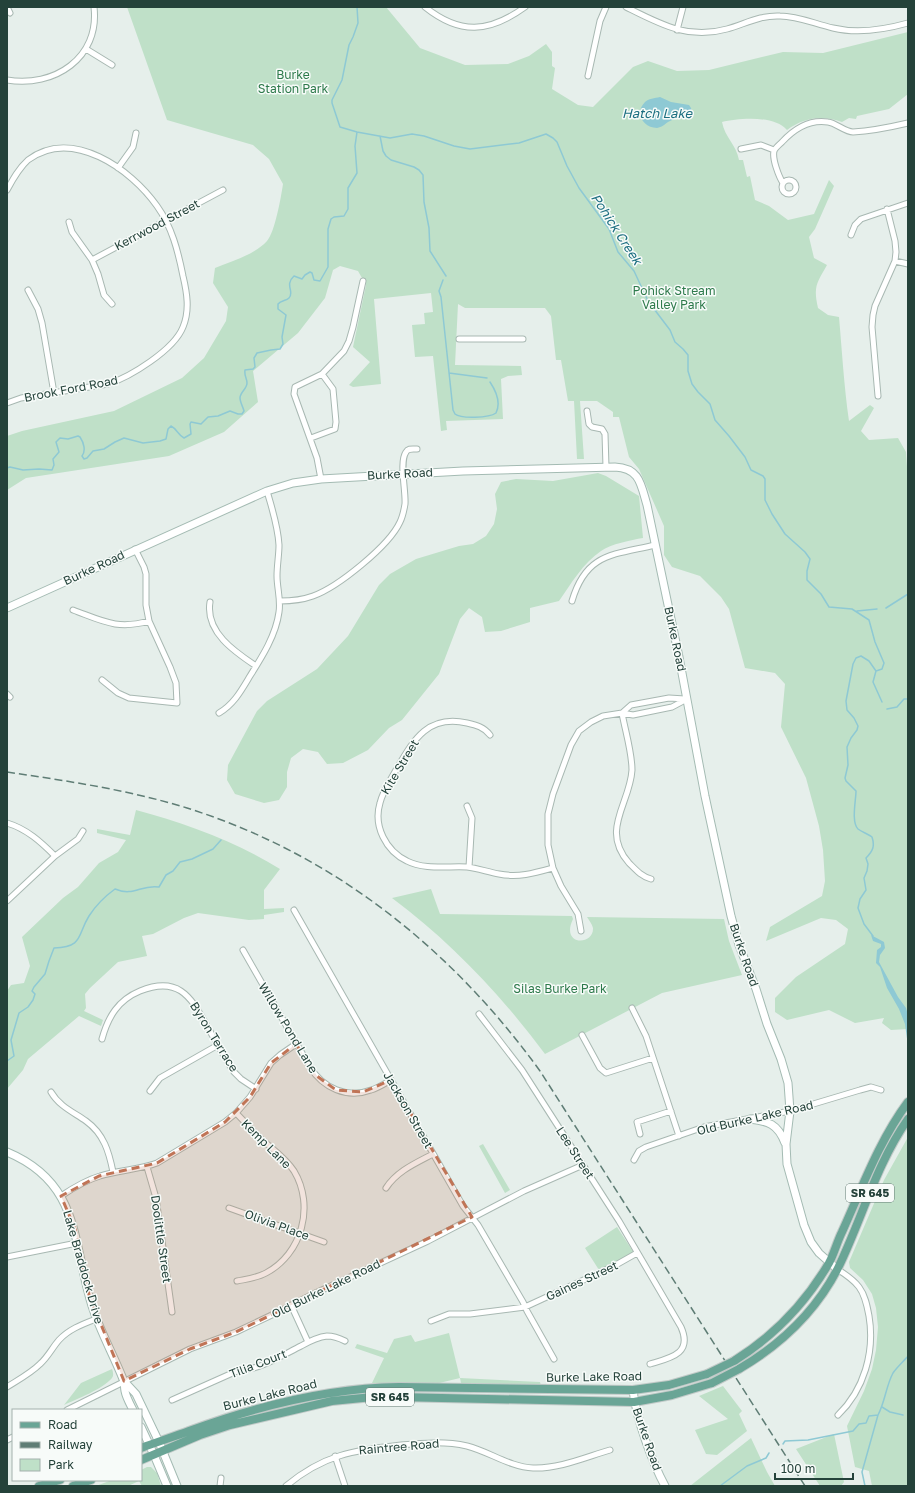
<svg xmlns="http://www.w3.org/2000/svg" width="915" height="1493" font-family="'Golos Text',sans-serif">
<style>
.green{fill:#bfe0c8}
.water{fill:#8ec9d4}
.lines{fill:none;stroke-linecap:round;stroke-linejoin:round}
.stream{stroke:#8ec9d4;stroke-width:1.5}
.street-casing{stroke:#a8b8b2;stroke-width:7}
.secondary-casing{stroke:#a4bbb3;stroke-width:9}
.primary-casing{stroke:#c2cac8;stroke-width:10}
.street{stroke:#fff;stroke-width:5}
.secondary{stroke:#fff;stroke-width:7}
.primary{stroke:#6aa596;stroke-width:8}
.rail{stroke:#5f7d75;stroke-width:1.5;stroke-dasharray:8 4;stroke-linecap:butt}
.primary-bridge-casing{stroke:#c2cac8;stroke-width:10;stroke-linecap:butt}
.primary-bridge{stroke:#6aa596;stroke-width:8}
.marked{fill:#c07456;fill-opacity:0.2;stroke:#c07456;stroke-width:3;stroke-dasharray:8 5;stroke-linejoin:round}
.labels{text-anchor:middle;stroke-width:3;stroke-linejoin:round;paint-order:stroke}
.shield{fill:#f7fbf9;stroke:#637a73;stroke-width:1}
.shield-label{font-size:11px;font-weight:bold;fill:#24423a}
.park-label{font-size:12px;fill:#2d7a4b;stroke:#f7fbf9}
.street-label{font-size:12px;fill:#24423a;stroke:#f7fbf9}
.water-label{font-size:13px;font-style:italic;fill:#1c6f80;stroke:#f7fbf9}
</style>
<rect width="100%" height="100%" fill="#e6efeb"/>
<!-- green -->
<path class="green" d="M127 7H386L420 48 465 65 508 64 529 56 546 44 552 52V66L555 68 552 89 578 105 593 107 633 67 648 61 677 71 709 70 783 52 823 53 908 32V94L889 109 857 116 856 119 849 118 842 122C822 115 805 117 787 130 774 115 739 118 722 122 725 138 736 144 739 160H743L747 177 750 176 755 200 769 206 788 220 814 214 829 180 834 186 815 229 809 237 814 258 827 265C817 283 813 286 818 308L828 315 839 317C842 351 844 386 849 421L870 405 874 408 861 431 869 440 898 438 906 452 908 481V1029L891 1030 882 1023 884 1018 855 1023 829 1010 787 1020 775 1012V998L796 977 845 944 848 929 836 920 821 918 766 941 770 927 822 896 825 881 823 850 819 826 806 778 781 727 785 684 775 673 745 668 729 609 721 597 700 576 672 567 664 555V526L639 469 629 457 619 417H613V412L597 401H580L584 459H577L574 401H568L561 360H556L551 316 545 308H465L458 304 455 365 521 366 522 375 508 376 501 379 503 419 446 421 447 430 441 431 433 356 415 357 412 325 425 324 424 313 433 312 431 293 374 299 381 384 353 387 349 385 370 362 353 347 366 285 358 271 340 266 333 270 325 298 298 333 253 371 258 402 224 432 169 456 26 478 7 490V436L22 431 114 411 182 378 204 358 226 321 228 307 213 283 215 268C232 261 254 255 267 241 275 232 281 197 283 184L269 159 253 145 167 120Z
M598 473 606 476 639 496 643 538C631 540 611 544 601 551 583 563 571 584 559 601L530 608V622L501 631 485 632 482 617 469 608 460 619 439 674 402 720 389 728 368 750 343 763 327 764 318 752 303 749 291 758 287 772V787L279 800 264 803 235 794 227 780 228 765 257 711 267 701 317 669 348 636 379 585 390 574 416 559 459 546 473 544 486 536 494 524 497 509 495 494 501 482 516 479 553 481Z
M136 810C185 823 237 842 280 869L264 890V909L284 908V912L264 915V919L249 920 198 913 184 918 153 934 142 936 147 956 118 962 90 988 85 994 86 1008 84 1011 103 1020 101 1026 79 1016 28 1059 23 1070 7 1089V991L11 985 24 983 30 966 22 937 63 898 78 887 99 863 118 852 126 840 97 833V829L130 835Z
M431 889 440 914 572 916 573 919C560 946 594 946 593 928 592 924 589 920 587 917L724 919 729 941 742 975 662 993 545 1054C501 995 451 942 392 898Z
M908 1137V1486H872L869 1471 855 1467 847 1426 864 1391 872 1369 876 1350 878 1327 876 1308 872 1294 863 1280 850 1268 849 1262 884 1180Z
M483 1144 510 1190 505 1193 479 1146Z
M617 1227 634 1253 599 1270 585 1248Z
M449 1333 460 1378 540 1382 541 1386 461 1383 460 1378 431 1385 405 1383H372L384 1358 355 1348 357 1344 387 1353 394 1339 411 1335 415 1342Z
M112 1369C113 1372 114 1375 112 1378 103 1389 77 1399 64 1405L81 1383Z
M723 1386 742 1411 739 1414 747 1431 717 1455 706 1454 695 1430 728 1419 699 1396Z
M834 1434 844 1482 841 1486H820L796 1449Z
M751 1438 767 1472 775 1486H690Z
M147 1467H151L157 1473 161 1486H142L139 1481 128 1486H96L112 1480H141V1470Z"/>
<!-- water -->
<path class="water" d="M660 97 671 102 689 105 691 108 692 112C684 115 675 118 668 122 664 125 662 127 657 128 643 128 634 113 645 102 648 99 655 98 660 97Z
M871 935 884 942 885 948 880 955 879 962 898 997 906 1008 908 1015V1046L905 1024 899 1009 887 988 880 967 876 963 877 950 881 947V944L873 941Z"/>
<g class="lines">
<!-- stream -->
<path class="stream" d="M357 7 358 23 353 37 349 45 342 80 332 100V103L340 127 357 132 390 138 412 134 424 136 454 146 470 149 519 143 546 134 553 138 557 142 567 166 579 188 609 229 618 252 634 271 648 301 670 330 675 342 683 349 688 355V371L692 384 698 392 710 404 715 420 729 436 745 457 751 470 763 476 765 479V500L772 514 785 534 805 552 810 559 807 571V580L821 594 829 607 852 609 869 620 875 642 884 663 882 669 876 671 869 661 861 656 856 658 853 664 846 701 847 710 854 718 858 726 857 730 851 738 847 747 848 765 845 778 846 781 856 791C856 800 851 822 858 829 862 832 868 834 872 837 875 846 873 851 866 858L868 864 867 871 864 878 866 890 860 899 858 908 864 924 873 936
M380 136 383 151 386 156 391 160 414 167 419 170 423 175 424 202 429 228 430 251 446 276
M443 280 439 291 441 297 453 410 455 414C461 419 489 418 496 413 501 403 496 391 490 382
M449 373 487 378
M7 468 10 467 23 470 39 469 52 470 54 465 53 459 59 452 56 442 60 438 68 439 78 436 80 437C84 443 86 451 82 456L84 459 87 458 93 451 104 449 115 442 124 438 143 443 160 441 166 439 168 429 171 426C177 429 178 435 184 438L191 434 190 424 191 422 201 424 208 417 218 416 230 411 238 414H242L244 411C243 407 240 402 240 398 240 392 247 389 247 383 247 378 244 376 245 370L253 369 255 367 254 358 257 353 271 350 280 349 283 344 282 337 286 315 278 309V304C281 300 286 301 289 298 295 292 284 285 294 276L302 279 305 275 310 272 312 273 314 280 320 281 328 267V229L331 219 334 217 344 216 348 209V188L357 173 355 146 357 132
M886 608 908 594
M857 611 877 609
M876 671 873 682 882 702
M887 709 897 707 904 699H908
M7 1061 14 1056 11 1040 19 1013 28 1007 33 1000 35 994 32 991 34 987 45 974 49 961 54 948C84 947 77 935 89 916 96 905 104 897 115 889 134 897 141 884 159 887L166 875 173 871 180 862 192 859 213 849 221 840
M882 1407 890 1412 903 1415
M783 1444 785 1441 808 1440 853 1431 859 1424 866 1423 869 1416 878 1415
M720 1486 747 1466 766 1458 769 1453
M865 1486 862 1472 878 1415C885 1402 886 1386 893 1373 897 1367 904 1361 908 1356"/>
<!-- street casing -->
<g class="street-casing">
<path id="street" d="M7 7 10 13
M425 7C460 35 489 33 525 7
M626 7C660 24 688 40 727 29 745 24 760 15 780 16 798 16 815 24 833 28 858 34 883 30 908 23
M677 30 683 7
M86 49 112 65
M588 76 600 21 606 7
M7 80C54 88 100 58 94 7
M741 149 761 145 774 150
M118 168 133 147 136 133
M782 187a7 7 0 1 1 14 0a7 7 0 1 1-14 0Z
M783 183C779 177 772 159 774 151 775 148 779 145 782 142 794 129 809 119 828 122 836 123 845 132 853 132 871 131 891 127 908 123
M7 190C13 179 19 168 28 160 72 127 131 169 157 206 172 227 178 251 183 276 187 293 190 310 183 327 174 350 130 377 108 384L21 398 7 403
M69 222 72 232 92 260 98 274 104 295 112 304
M851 235 855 225 861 219 908 203
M92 260 223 190
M895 261 908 264
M28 290 38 309 42 323 54 393
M459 339H523
M878 396 872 327 873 315 875 306 895 261 896 252 895 241 887 209
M587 411 589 424 592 427 602 429 605 434 606 467
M311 438 335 429 336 422 333 389 322 374
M321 479 317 458 294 394 295 387 322 374 344 351 349 341 353 327 363 281
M280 601C291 601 302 600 313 596 338 587 389 546 400 522 403 516 404 510 405 504 406 491 399 462 406 452 408 448 412 449 417 449
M572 601C586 553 613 555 655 545
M210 602C205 632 235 652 256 666
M73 610C103 621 117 630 149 621
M102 680 118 693 129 698 177 703 176 683 170 667 149 621 146 605V574L144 567 135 549
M7 694 10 697
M219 713C234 704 241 691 250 676 262 657 276 635 279 612 281 600 277 588 277 576 277 565 279 555 279 545 278 526 272 509 267 491
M622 713C625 730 632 752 632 770 630 804 600 830 629 863 636 870 641 876 651 879
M622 713 631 705 669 698 685 699
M490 735C484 727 476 725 467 723 427 714 413 741 396 770 390 781 383 791 380 803 373 826 386 851 407 861 424 870 448 866 467 867 477 868 488 872 499 874 518 878 535 873 553 868
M467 806 472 818 469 867
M7 823C27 829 41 842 55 856
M7 901 55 856 78 839 83 831
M294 910 463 1206 478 1225 523 1302 527 1311 554 1359
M581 931 578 914 561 886 553 868 548 845V814L553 794 571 745 579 731 591 722 603 716 622 713 633 715 672 707 687 699
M243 950 310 1067C323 1088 347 1099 371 1090 378 1088 384 1084 391 1080
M632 1008 646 1036 679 1136
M479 1014 522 1070 619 1221 681 1327C693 1354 670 1358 650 1364
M582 1035 600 1068 606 1073 653 1058
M102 1039C108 1017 118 1000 140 991 177 976 190 995 206 1024 215 1040 224 1057 234 1072L241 1079 256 1089
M150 1091 160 1078 218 1045
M51 1092C59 1106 73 1112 86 1121 104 1134 109 1152 113 1172
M236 1113C244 1121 251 1129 259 1137 271 1148 285 1157 294 1171 315 1206 302 1254 266 1273 257 1278 247 1279 237 1281
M640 1134 637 1122 671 1111
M634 1160 639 1151 646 1147 704 1127 790 1111 860 1090 871 1087 881 1090
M147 1167 156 1198 172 1312
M386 1188C397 1171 416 1163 433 1154
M61 1196C73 1188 86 1180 100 1176 118 1170 138 1170 157 1163L225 1122 236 1113 250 1097 271 1063 280 1055 296 1044
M229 1208 324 1242
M7 1257 77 1243
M837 1269C845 1274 853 1279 859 1287 865 1295 867 1305 869 1316 875 1352 864 1390 838 1415
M291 1305 308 1342
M431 1321 449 1314H470L525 1307 614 1266 637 1253
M7 1387C18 1380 31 1373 40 1364 48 1357 52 1348 59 1340 69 1329 83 1324 96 1319
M172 1400 237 1371C259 1370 281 1356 301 1346 308 1342 318 1337 327 1336 334 1336 339 1338 345 1341
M67 1410 190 1349 236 1332 276 1313 309 1296 428 1241 524 1191 583 1165
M7 1440 13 1437
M335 1456 345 1486
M220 1486 221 1478
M286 1486C323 1455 354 1450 401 1445 423 1443 445 1441 467 1446 490 1452 510 1467 533 1468 559 1469 586 1457 610 1450"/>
</g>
<!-- secondary casing -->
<g class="secondary-casing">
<path id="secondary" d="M7 608 267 491 293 483 321 479 463 471 615 467C640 468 641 485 647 505L679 657 705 796 731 916 739 945 756 989 767 1024 781 1059 788 1083 790 1111 786 1144 787 1164 804 1225 811 1242 819 1253 837 1269
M750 1119C768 1121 778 1124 785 1143
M7 1152C81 1183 72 1242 92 1306 100 1331 113 1354 123 1379 125 1383 124 1386 125 1391 126 1397 130 1404 133 1410
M124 1381 136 1394 159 1442 177 1486
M633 1390C636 1418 652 1462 665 1486
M141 1427 154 1455 167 1486"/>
</g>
<!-- primary casing -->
<g class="primary-casing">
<path id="primary" d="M734 1361C774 1336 805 1304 829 1263 834 1254 837 1242 842 1232 862 1188 879 1141 908 1102
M739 1369C780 1345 816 1311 838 1268 862 1219 876 1164 908 1119
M141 1448C157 1442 173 1437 189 1431 257 1406 327 1388 399 1387L633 1390 669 1385 707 1374
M141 1460 200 1435 230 1425 332 1401 373 1397H396L634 1402 672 1395 712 1383
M39 1486 60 1480
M73 1486 91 1480"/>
</g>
<!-- street -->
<use href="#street" class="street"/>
<!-- secondary -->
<use href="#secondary" class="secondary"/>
<!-- primary -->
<use href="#primary" class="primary"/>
<!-- rail -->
<path class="rail" d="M7 772C68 781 129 790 187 808 333 854 451 948 540 1071L805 1486"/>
<!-- primary-bridge casing -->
<g class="primary-bridge-casing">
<path id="primary-bridge" d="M707 1374 734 1361
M712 1383 739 1369"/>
</g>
<!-- primary-bridge -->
<use href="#primary-bridge" class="primary-bridge"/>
</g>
<!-- marked area -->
<path class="marked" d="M296 1044 317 1076 336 1090 363 1092 391 1080 472 1217 236 1332 190 1349 124 1381 89 1295 75 1229 61 1196 99 1176 157 1163 225 1122 250 1097 271 1063Z"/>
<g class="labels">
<!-- shield labels -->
<g class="shield">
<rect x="846" y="1184" width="48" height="18" rx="3"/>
<rect x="366" y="1388" width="48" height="18" rx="3"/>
</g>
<g class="shield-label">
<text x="870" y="1197">SR 645</text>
<text x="390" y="1401">SR 645</text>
</g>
<!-- park labels -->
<g class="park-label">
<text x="293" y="79">Burke<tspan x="293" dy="14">Station Park</tspan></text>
<text x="674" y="295">Pohick Stream<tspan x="674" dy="14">Valley Park</tspan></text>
<text x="560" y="993">Silas Burke Park</text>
</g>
<!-- street labels -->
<g class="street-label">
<text transform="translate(157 225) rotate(-28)" y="4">Kerrwood Street</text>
<text transform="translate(71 389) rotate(-11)" y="4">Brook Ford Road</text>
<text transform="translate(400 474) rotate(-3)" y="4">Burke Road</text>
<text transform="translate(94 568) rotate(-25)" y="4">Burke Road</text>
<text transform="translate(675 639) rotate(78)" y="4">Burke Road</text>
<text transform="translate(400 767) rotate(-59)" y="4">Kite Street</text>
<text transform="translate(744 955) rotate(71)" y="4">Burke Road</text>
<text transform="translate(288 1028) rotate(59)" y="4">Willow Pond Lane</text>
<text transform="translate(214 1037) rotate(58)" y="4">Byron Terrace</text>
<text transform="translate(408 1110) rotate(60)" y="4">Jackson Street</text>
<text transform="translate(755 1118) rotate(-13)" y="4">Old Burke Lake Road</text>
<text transform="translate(266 1144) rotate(45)" y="4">Kemp Lane</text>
<text transform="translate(575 1153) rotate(57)" y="4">Lee Street</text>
<text transform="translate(277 1225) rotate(20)" y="4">Olivia Place</text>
<text transform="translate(161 1239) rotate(82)" y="4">Doolittle Street</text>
<text transform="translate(83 1267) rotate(74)" y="4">Lake Braddock Drive</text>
<text transform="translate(582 1281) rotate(-25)" y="4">Gaines Street</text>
<text transform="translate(326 1289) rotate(-26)" y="4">Old Burke Lake Road</text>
<text transform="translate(258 1364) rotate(-21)" y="4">Tilia Court</text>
<text transform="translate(594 1377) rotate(-1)" y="4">Burke Lake Road</text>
<text transform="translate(270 1395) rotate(-14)" y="4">Burke Lake Road</text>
<text transform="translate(647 1439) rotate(71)" y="4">Burke Road</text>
<text transform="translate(399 1447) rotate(-5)" y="4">Raintree Road</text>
</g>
<!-- water labels -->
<g class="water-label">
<text x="657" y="118">Hatch Lake</text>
<text transform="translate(617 229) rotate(57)" y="5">Pohick Creek</text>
</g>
</g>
<!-- border -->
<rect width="915" height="1493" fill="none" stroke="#24423a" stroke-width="16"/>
<!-- legend -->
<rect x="12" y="1409" width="130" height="72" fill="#f7fbf9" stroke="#a3b1ad"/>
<rect x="20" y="1422" width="20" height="6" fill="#6aa596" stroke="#a3b1ad"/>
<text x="48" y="1429" font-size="12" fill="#24423a">Road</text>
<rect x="20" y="1442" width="20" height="6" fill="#5f7d75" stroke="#a3b1ad"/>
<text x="48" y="1449" font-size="12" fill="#24423a">Railway</text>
<rect x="20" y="1459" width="20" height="12" fill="#bfe0c8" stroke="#a3b1ad"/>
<text x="48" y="1469" font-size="12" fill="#24423a">Park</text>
<!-- scale -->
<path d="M775 1473v6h78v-6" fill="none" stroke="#24423a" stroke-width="2"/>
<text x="781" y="1473" font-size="12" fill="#24423a" stroke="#f7fbf9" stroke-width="3" paint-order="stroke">100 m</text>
</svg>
